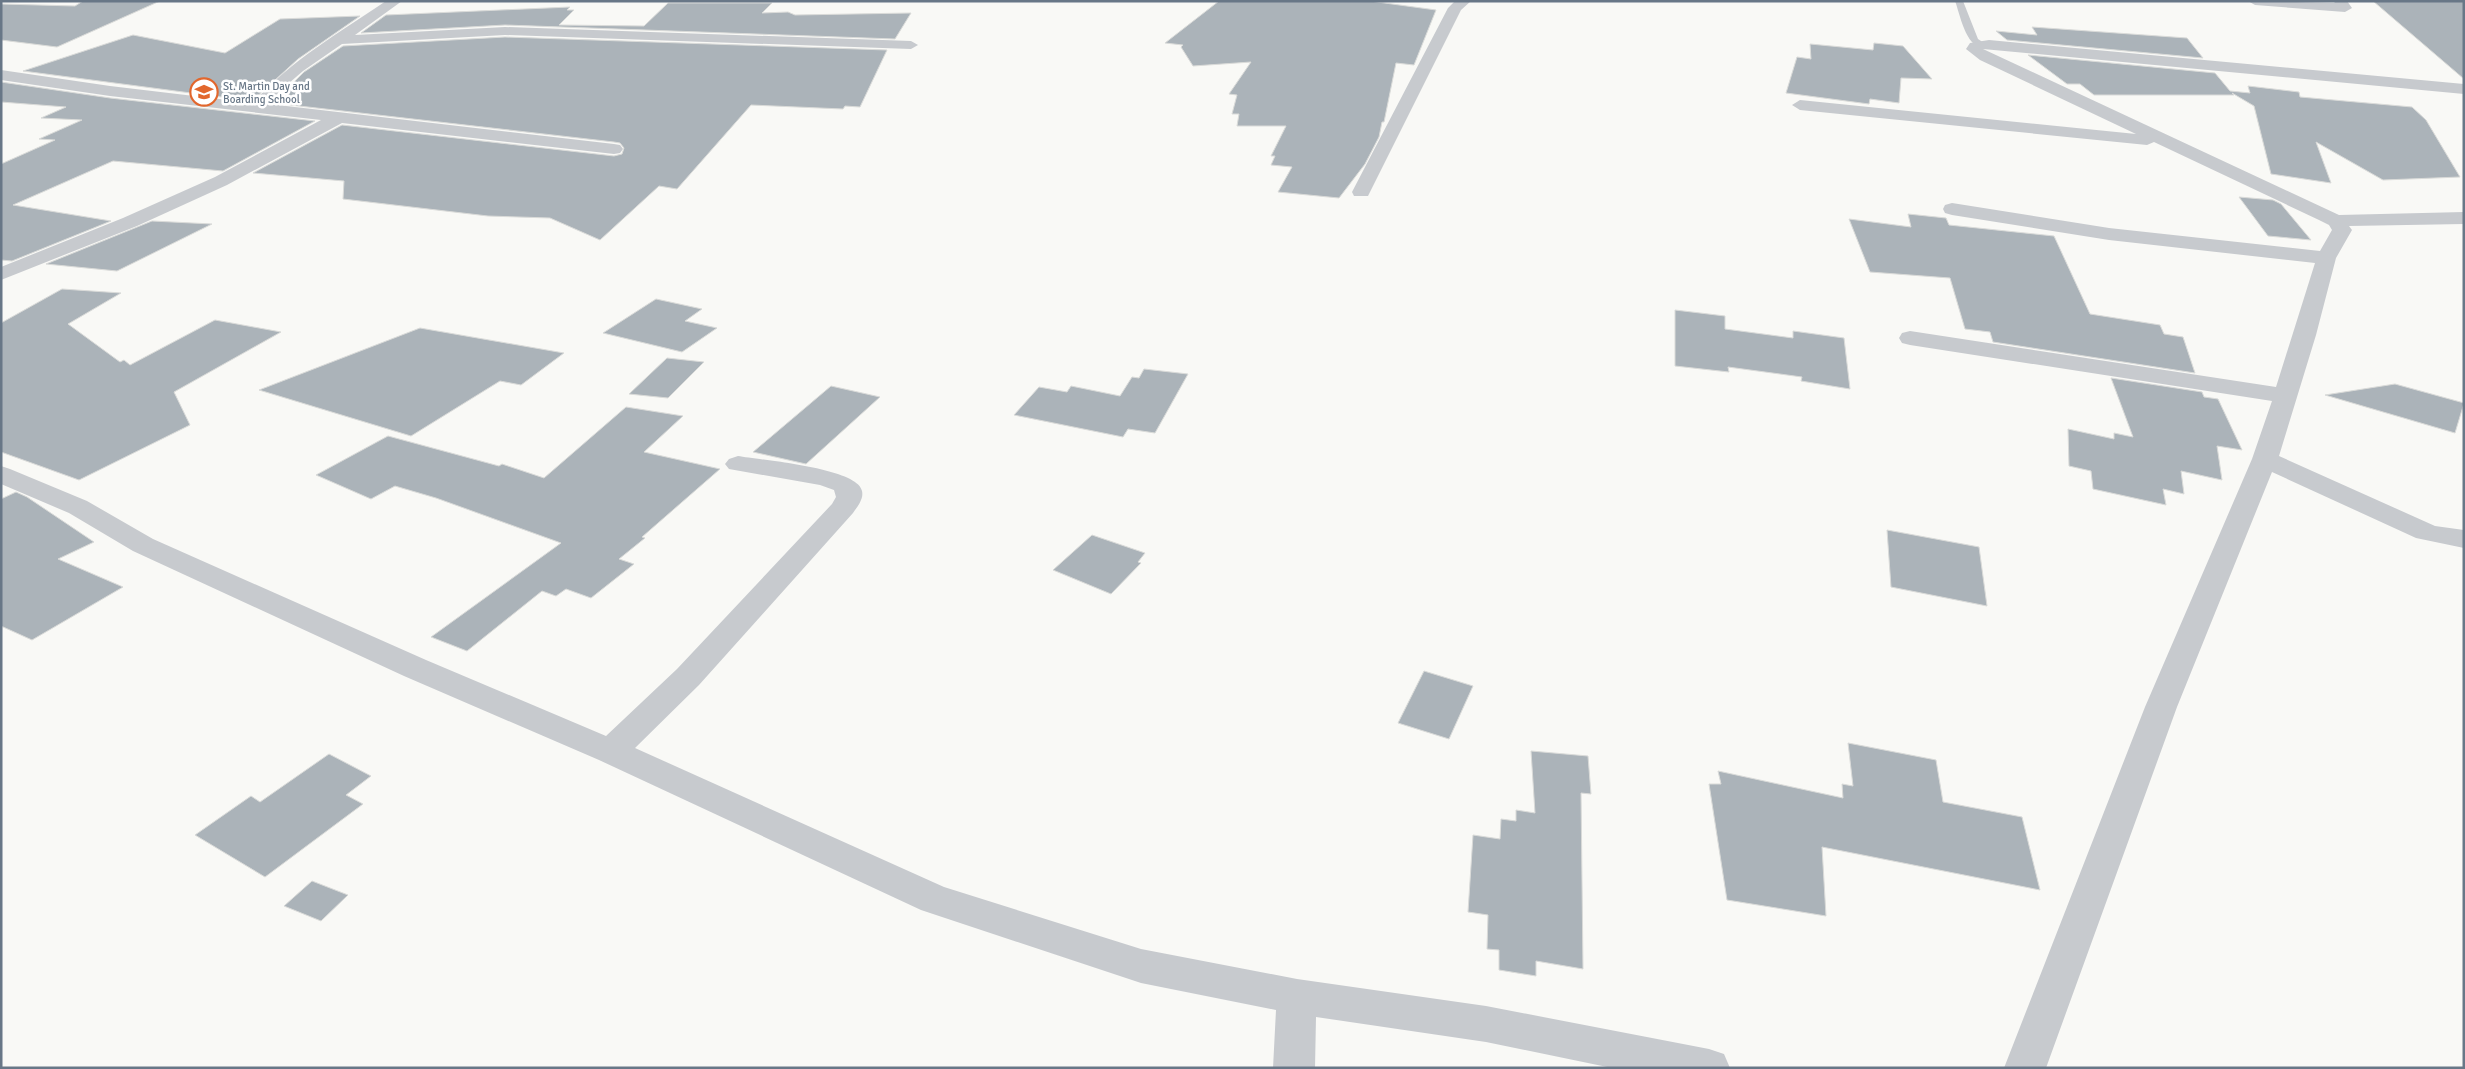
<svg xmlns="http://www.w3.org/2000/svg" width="2465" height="1069" font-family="Signika,sans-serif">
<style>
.building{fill:#abb3b9;stroke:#dadbd9}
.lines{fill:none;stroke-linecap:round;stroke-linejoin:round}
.lane{fill:#c7cace;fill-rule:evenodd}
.street{fill:#c7cace;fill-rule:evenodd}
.labels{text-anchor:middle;stroke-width:5;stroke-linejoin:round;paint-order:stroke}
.far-poi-label{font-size:11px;fill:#687787;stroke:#fff;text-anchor:start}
</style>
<rect width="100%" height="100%" fill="#f9f9f6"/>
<!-- building -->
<path class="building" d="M83 1H160L57 47 1 40V4L75 6Z
M1219 1H1370L1436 10 1414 65 1396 63 1384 122H1382L1379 137 1365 164 1339 198 1278 192 1292 167 1271 165 1275 156H1271L1286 126H1237L1239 114H1232L1237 95 1229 94 1251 62 1193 66 1181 47 1183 45 1165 43Z
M2373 1H2464V79Z
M668 3H772L762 13 788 12 795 15 911 13 895 39 505 25 361 33 386 15 570 7 567 10H574L559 25 644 26Z
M360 16 298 59 252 101 23 71 133 35 225 53 280 19Z
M2032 27 2187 38 2203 58 2007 40 1996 31 2037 35Z
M505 37 887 50 860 107 845 106 843 109 751 105 677 189 659 186 600 240 550 218 488 216 343 199 344 181 253 173 342 125 614 156 622 154 624 148 620 143 614 142 273 103 304 72 343 46Z
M1874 43 1903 46 1932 79 1901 78 1899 103 1870 99 1869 104 1786 93 1797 57 1811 59 1810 44 1873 50Z
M2028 55 2215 73 2230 91 2250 93 2248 86 2299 92 2300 97 2412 107 2426 120 2460 177 2383 180 2316 142 2331 183 2271 174 2254 106 2232 93 2234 95H2094L2080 84H2067Z
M1 82 110 98 315 121 223 171 113 161 13 205 111 221 12 261 1 260V164L55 140 39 139 82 120 41 118 66 107 1 102Z
M2239 197 2273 200 2281 204 2311 240 2268 236Z
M1908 214 1946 218 1949 225 2054 236 2090 314 2160 325 2164 334 2183 337 2195 373 1993 342 1990 332 1965 329 1950 278 1870 272 1849 219 1911 227Z
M152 221 212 224 117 271 46 264Z
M62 289 121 293 68 324 120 362 124 360 130 365 215 320 281 332 174 392 190 425 79 480 1 452V323Z
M656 299 702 309 685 321 717 328 682 352 603 333Z
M1675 310 1725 316V329L1793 338V331L1844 338 1850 389 1801 381 1802 377 1728 367 1729 372 1675 366Z
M420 328 564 353 521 385 500 381 411 436 259 390Z
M667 358 704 362 668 398 629 394Z
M1144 369 1188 374 1155 433 1128 429 1123 437 1014 415 1039 387 1067 392 1071 386 1120 396 1132 377 1139 378Z
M2111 378 2202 392 2204 397 2218 399 2242 450 2217 446 2222 480 2181 471 2184 494 2163 489 2166 505 2093 489 2091 471 2069 466 2068 429 2114 439V433L2133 437Z
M2395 384 2464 403 2455 433 2325 395Z
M831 386 880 397 806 464 753 452Z
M626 407 683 416 644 452 720 469 642 537 645 538 619 559 634 564 591 598 566 589 556 596 542 591 467 651 431 637 561 543 436 498 395 486 371 499 316 475 388 436 499 466 502 464 544 478Z
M16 492 27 497 94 542 58 559 123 587 32 640 1 626V499Z
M1887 530 1979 547 1987 606 1891 587Z
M1092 535 1145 553 1138 562 1141 563 1111 594 1053 570Z
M1424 671 1473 686 1449 739 1398 723Z
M1848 743 1936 760 1943 802 2022 817 2040 890 1822 847 1826 916 1727 900 1709 784H1721L1718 771 1843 798 1842 784 1853 786Z
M1531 751 1588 756 1591 794 1581 793 1583 969 1536 961V976L1499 970V950L1487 949 1488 915 1468 912 1473 835 1500 839 1501 819 1516 821V810L1535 813Z
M329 754 371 776 346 795 363 804 265 877 195 835 251 796 260 802Z
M312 881 348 895 321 921 284 906Z"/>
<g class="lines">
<!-- lane -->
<path class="lane" d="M1955 1H1963L1978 39 1984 43V47C1966 49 1960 14 1955 1Z"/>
<!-- street -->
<path class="street" d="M386 1H402L355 35 505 27 911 41 918 45 911 49 505 35 342 44 303 71 281 90 269 104 614 144 620 145 623 149 620 153 614 154 342 123 227 185 137 226 1 280V267L123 218 215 177 321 120 110 96 1 80V70L110 86 253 103C290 61 340 32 386 1Z
M1455 1H1471L1461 10 1368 196H1354L1352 192 1448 8Z
M2248 1 2335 3 2333 1H2347L2352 8 2345 12 2255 5Z
M1989 40 2464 84V94L1983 49 2339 215 2464 212V224L2349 226 2352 230 2336 258 2316 335 2279 456 2435 526 2464 530V548L2416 538 2272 472 2177 707 2046 1068H2004L2145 707 2252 459 2272 401 1910 345 1902 343 1899 338 1902 333 1910 331 2276 387 2315 263 2109 240 1952 215 1945 213 1943 209 1945 205 1952 203 2109 228 2320 251 2332 230 2329 225 2319 220 2154 142 2147 145 1800 110 1792 105 1800 100 2136 134 1980 60 1966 49 1970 43Z
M738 456C760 460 858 468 862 491 864 499 857 507 853 513L699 685 635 748 944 887 1141 949 1297 979 1486 1006 1709 1049 1724 1054 1730 1068H1612L1486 1042 1316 1017 1315 1068H1273L1276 1010 1141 983 921 910 599 760 404 676 133 551 69 513 1 484V466L10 469 87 501 153 539 426 660 606 736 677 669 832 504 836 497 834 490 820 485 729 469 725 464 729 459Z"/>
</g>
<!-- icons -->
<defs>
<g id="school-ring" transform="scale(1.4375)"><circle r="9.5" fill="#fff" stroke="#e2672d" stroke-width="1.5"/><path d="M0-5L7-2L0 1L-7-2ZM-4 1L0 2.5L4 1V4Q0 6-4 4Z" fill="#e2672d"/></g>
</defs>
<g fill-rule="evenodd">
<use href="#school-ring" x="204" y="92"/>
</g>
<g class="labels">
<!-- far-poi labels -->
<g class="far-poi-label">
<text x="223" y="90">St. Martin Day and<tspan x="223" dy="13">Boarding School</tspan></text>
</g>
</g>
<!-- border -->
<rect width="2465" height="1069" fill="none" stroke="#687787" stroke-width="5"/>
</svg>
